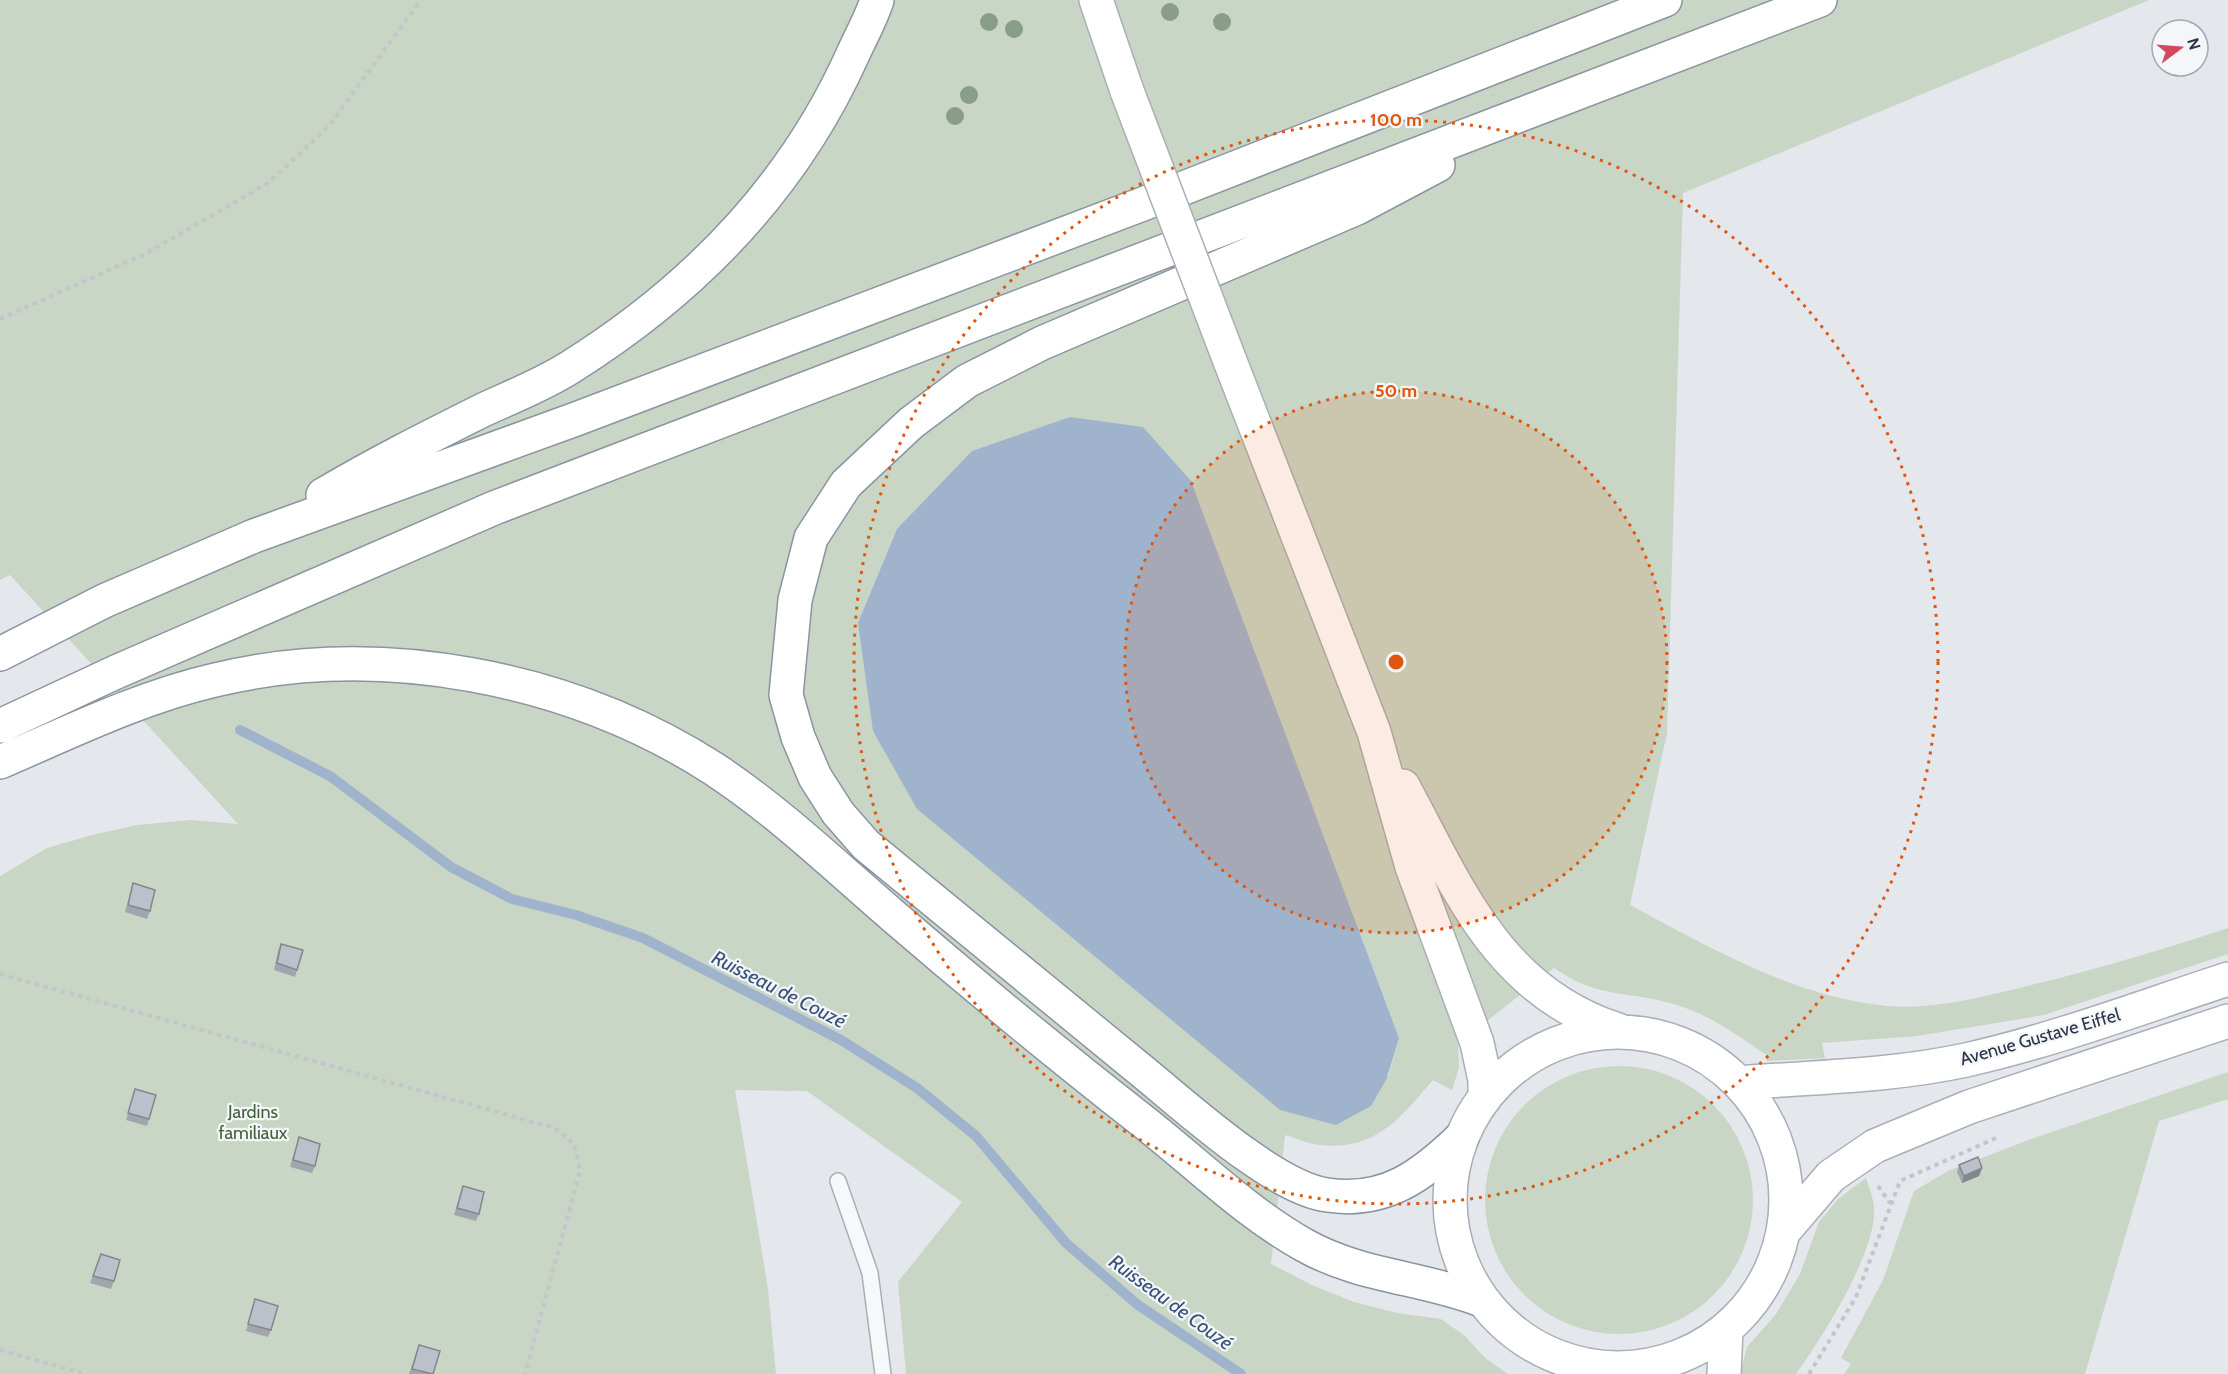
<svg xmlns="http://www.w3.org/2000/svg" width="2228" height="1374" font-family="Cabin,sans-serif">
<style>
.green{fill:#c9d6c5;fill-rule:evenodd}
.water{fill:#9fb4cc}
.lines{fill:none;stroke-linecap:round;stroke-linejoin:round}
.stream{stroke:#9fb4cc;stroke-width:10}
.lane-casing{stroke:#a9aeb7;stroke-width:18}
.secondary-casing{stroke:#a9aeb7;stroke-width:36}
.highway-casing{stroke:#8b94a3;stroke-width:36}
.path{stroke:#c2c5cb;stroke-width:4;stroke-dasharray:4.5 4.5;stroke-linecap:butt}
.lane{stroke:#f7f8fa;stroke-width:15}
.secondary{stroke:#fff;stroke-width:33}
.highway{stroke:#fff;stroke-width:33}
.secondary-bridge-casing{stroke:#a9aeb7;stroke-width:36;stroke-linecap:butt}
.secondary-bridge{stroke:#fff;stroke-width:33}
.tree{fill:#899d89}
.wall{fill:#a1a5ae}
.shaded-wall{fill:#83868d}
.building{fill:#bbc0ca;stroke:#83868d;stroke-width:1.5}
.ring{fill:none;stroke:#df570f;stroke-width:3;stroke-dasharray:3 6}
.labels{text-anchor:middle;stroke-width:4.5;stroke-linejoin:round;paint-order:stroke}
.street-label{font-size:18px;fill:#2b3445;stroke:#f4f6f9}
.park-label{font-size:18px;fill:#3f6138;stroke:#f4f6f9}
.water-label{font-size:20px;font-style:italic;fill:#34527a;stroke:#f4f6f9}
.centre{fill:#df570f;stroke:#f4f6f9;stroke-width:3}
.ring-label{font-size:18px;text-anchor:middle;font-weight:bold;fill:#df570f;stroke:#f4f6f9;stroke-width:4.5;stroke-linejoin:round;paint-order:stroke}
</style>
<rect width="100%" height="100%" fill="#e4e7ec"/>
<!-- green -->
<path class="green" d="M0 0H2149L1683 193 1667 733 1630 905C1711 948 1794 997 1887 1006 1934 1010 1982 997 2027 986 2095 970 2161 950 2228 928V954L2044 1015 1917 1036 1822 1043 1825 1058 1767 1061 1766 1055C1738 1035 1711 1016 1677 1005 1629 990 1600 1000 1554 968L1458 1044 1459 1068 1452 1090 1433 1080C1401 1117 1376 1151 1321 1145 1308 1144 1296 1138 1285 1135L1271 1264 1312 1285 1354 1302 1397 1313 1441 1319 1465 1336 1485 1358 1508 1374H906L898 1282 962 1202 807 1091 735 1090 768 1289 776 1374H0V876L47 848 92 835 137 825 191 820 238 824 10 575 0 580ZM1191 481 1399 1038 1388 1078Z
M1485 1200a134 134 0 1 1 268 0a134 134 0 1 1-268 0Z
M2228 1072V1099L2159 1121 2085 1374H1844L1851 1364 1841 1358 1883 1280 1914 1191 1948 1171 2031 1139Z
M1866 1178C1869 1188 1874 1199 1874 1209 1877 1251 1821 1340 1796 1374H1740L1747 1347 1776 1314 1800 1274 1819 1222 1838 1199Z"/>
<!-- water -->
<path class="water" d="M1070 417 1143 427 1191 481 1399 1038 1387 1078 1371 1106 1336 1125 1280 1110 917 809 873 731 858 623 897 529 972 451Z"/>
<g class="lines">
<!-- stream -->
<path class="stream" d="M240 730 330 776 451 867 512 899 576 915 643 938 841 1040 917 1088 976 1136 1066 1243 1138 1305 1241 1374"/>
<!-- lane casing -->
<g class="lane-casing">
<path id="lane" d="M838 1181 870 1273 883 1374"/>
</g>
<!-- secondary casing -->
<g class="secondary-casing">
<path id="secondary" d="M1096 0 1127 91
M1230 361 1374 732 1412 867 1477 1043 1485 1080V1097
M1403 786C1459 889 1497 991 1618 1030
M1450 1200a168 168 0 1 1 336 0a168 168 0 1 1-336 0Z
M1739 1083C1815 1077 1892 1076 1966 1060 2055 1040 2142 1007 2228 979
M1784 1231 1831 1176 1875 1146 1969 1107 2228 1021
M1724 1374 1726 1329"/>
</g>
<!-- highway casing -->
<g class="highway-casing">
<path id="highway" d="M1438 165 1357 208 1042 343 967 381 911 423 846 484 811 538 795 600 786 695 798 737 815 777 838 813 866 845C956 919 1046 993 1137 1067 1182 1103 1272 1187 1327 1195 1385 1204 1423 1175 1462 1137
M323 495C375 464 429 437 483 410 511 397 542 385 569 368 692 291 793 188 853 54 861 36 871 19 877 0
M0 654 104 601 254 536 576 419 1148 202 1665 0
M0 726 116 672 494 508 1820 0
M0 762C70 732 141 697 215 680 381 640 571 677 714 769 778 811 834 865 892 915 971 983 1052 1050 1135 1115 1191 1158 1242 1210 1304 1245 1361 1277 1422 1277 1481 1300"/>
</g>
<!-- path -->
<path class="path" d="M0 319 147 253 268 183 328 127 421 0
M0 974 555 1128 574 1144 580 1171 525 1374
M1878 1186 1890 1203
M0 1350 85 1374
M1809 1374 1856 1297 1900 1181 1996 1138"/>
<!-- lane -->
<use href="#lane" class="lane"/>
<!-- secondary -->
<use href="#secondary" class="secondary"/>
<!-- highway -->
<use href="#highway" class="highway"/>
<!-- secondary-bridge casing -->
<g class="secondary-bridge-casing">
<path id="secondary-bridge" d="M1127 91 1230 361"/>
</g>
<!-- secondary-bridge -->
<use href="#secondary-bridge" class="secondary-bridge"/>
</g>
<!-- trees -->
<g class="tree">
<circle cx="1170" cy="12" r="9"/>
<circle cx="989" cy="22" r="9"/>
<circle cx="1222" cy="22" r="9"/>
<circle cx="1014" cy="29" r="9"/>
<circle cx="969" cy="95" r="9"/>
<circle cx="955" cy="116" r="9"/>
</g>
<!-- wall -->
<path class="wall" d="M133 883 150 911 147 919 125 912Z
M281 944 297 970 295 977 274 970 278 951Z
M135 1089 149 1119 147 1126 126 1120Z
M299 1137 315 1166 312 1173 290 1167Z
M1959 1165 1982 1168 1979 1176 1962 1183 1957 1172Z
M463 1186 479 1214 476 1221 454 1215Z
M101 1254 114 1281 111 1289 90 1283Z
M255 1299 271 1330 268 1337 246 1331Z
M419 1345 433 1374H409Z"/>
<!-- shaded-wall -->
<path class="shaded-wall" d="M1982 1168 1979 1176 1962 1183 1964 1176Z"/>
<!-- building -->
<path class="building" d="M133 883 155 890 150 911 128 905Z
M281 944 303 950 297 970 277 963Z
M135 1089 156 1095 149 1119 128 1113Z
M299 1137 320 1144 315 1166 293 1160Z
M1978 1157 1982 1168 1964 1176 1959 1165Z
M463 1186 484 1192 479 1214 457 1208Z
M101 1254 120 1260 114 1281 93 1276Z
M255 1299 278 1306 271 1330 248 1324Z
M419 1345 440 1351 433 1374 412 1369Z"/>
<!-- distance rings -->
<circle cx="1396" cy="662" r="271" fill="#df570f" fill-opacity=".12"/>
<g class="ring">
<circle cx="1396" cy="662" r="271"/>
<circle cx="1396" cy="662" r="542"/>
</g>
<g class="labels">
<!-- street labels -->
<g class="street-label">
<text transform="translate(2040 1037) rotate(-16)" y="6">Avenue Gustave Eiffel</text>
</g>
<!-- park labels -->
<g class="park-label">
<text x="253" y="1118">Jardins<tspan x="253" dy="21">familiaux</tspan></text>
</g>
<!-- water labels -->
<g class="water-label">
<text transform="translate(779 989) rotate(27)" y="7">Ruisseau de Couzé</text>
<text transform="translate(1171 1302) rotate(36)" y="7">Ruisseau de Couzé</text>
</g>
</g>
<circle cx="1396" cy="662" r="9" class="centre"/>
<g class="ring-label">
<text x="1396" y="126">100 m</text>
<text x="1396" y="397">50 m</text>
</g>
<!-- north arrow -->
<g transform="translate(2180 48) rotate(74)"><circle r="28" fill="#f4f6f9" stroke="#a4a8b1" stroke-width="1.5"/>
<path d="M0-4.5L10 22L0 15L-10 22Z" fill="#d1495b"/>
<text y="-9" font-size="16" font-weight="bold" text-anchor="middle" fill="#2b3445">N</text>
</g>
</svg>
